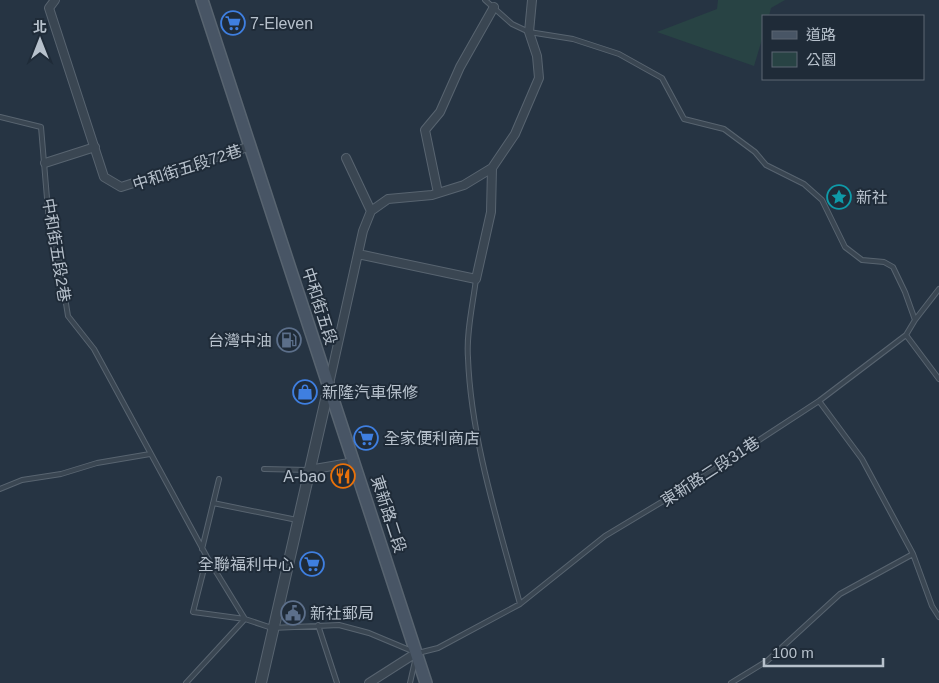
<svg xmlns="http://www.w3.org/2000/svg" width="939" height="683" font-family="Helvetica,'Noto Sans TC',sans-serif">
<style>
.green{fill:#284344}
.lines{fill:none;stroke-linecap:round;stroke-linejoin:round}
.service-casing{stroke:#586470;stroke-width:6}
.minor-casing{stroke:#586470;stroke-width:10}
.tertiary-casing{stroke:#586470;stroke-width:12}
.secondary-casing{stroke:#586470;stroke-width:14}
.service{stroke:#3a4652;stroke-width:4}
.minor{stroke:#3a4652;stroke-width:8}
.tertiary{stroke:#3a4652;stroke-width:10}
.secondary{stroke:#485565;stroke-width:11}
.labels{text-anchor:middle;stroke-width:4;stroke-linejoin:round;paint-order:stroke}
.poi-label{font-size:16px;fill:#b7c1cc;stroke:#1f2b38;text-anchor:start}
.street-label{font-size:16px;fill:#b7c1cc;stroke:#1f2b38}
</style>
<rect width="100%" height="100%" fill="#263443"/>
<!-- green -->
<path class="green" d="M718 0H785L771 8 769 16H763V36L754 66 657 32 717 9Z"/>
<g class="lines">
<!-- service casing -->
<g class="service-casing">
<path id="service" d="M0 117 41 127 49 222 59 260 68 316 94 349 207 557 245 619
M476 279C473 304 466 333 468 358 471 440 499 526 520 604
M915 320 939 289
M906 335 939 379
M819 401 862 459 913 554 932 606 939 617
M264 469 309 470
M0 489 22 480 61 474 97 463 150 454
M213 503 297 520
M202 549 219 479
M207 557 193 612 245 619
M318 625 337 683
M418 653 438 648 520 604 605 536 690 485 819 401 906 335 915 320 905 292 893 267 884 262 862 260 845 247 822 200 804 184 766 165 755 152 724 129 684 119 662 78 619 54 573 39 529 32 512 24 485 0
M186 683 245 619 272 628 339 625 369 633 412 651
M410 683 415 661
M731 683 767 661 840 594 913 554"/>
</g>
<!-- minor casing -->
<g class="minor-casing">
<path id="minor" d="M55 0 49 8 104 177 121 187 251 146
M346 158 371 211
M45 163 95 147
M438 193 425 130 440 112 460 67 494 7
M358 254 476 279 491 212 492 168
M329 384 363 231 371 211 388 199 432 195 464 185 492 168 515 134 539 78 537 56 529 32 532 0
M309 470 355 462
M369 683 416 653"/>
</g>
<!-- tertiary casing -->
<g class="tertiary-casing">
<path id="tertiary" d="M261 683 329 386"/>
</g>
<!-- secondary casing -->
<g class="secondary-casing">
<path id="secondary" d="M202 0 426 683"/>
</g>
<!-- service -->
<use href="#service" class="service"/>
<!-- minor -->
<use href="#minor" class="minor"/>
<!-- tertiary -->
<use href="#tertiary" class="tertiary"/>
<!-- secondary -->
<use href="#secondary" class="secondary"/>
</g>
<!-- icons -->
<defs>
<g id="supermarket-ring" transform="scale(1.25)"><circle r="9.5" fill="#1f2b38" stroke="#3f7fe0" stroke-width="1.5"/><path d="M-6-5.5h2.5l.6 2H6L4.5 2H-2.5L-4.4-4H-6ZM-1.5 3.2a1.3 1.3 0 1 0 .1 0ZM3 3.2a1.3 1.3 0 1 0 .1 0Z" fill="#3f7fe0"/></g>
<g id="sight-ring" transform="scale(1.25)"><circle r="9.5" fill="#1f2b38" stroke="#0f9aa8" stroke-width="1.5"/><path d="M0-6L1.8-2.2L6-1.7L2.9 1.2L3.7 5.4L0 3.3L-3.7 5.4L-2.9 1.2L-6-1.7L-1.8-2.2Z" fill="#0f9aa8"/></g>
<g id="fuel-ring" transform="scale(1.25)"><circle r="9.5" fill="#1f2b38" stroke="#5c6f8a" stroke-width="1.5"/><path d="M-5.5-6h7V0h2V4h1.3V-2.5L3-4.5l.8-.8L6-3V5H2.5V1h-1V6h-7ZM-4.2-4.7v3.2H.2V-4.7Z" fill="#5c6f8a"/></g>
<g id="shop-ring" transform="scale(1.25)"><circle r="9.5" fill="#1f2b38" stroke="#3f7fe0" stroke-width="1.5"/><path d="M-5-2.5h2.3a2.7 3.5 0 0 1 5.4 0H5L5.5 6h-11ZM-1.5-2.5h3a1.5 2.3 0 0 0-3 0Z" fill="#3f7fe0"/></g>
<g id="restaurant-ring" transform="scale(1.25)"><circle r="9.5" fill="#1f2b38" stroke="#e8710a" stroke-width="1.5"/><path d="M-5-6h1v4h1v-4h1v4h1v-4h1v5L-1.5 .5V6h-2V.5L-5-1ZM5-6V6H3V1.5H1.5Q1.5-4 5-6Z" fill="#e8710a"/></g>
<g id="civic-ring" transform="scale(1.25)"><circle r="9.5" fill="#1f2b38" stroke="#5c6f8a" stroke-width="1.5"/><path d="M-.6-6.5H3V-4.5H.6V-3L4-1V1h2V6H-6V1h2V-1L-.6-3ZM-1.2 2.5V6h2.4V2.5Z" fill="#5c6f8a"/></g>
</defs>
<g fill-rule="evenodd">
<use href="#supermarket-ring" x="233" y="23"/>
<use href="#sight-ring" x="839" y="197"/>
<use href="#fuel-ring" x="289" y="340"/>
<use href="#shop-ring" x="305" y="392"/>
<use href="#supermarket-ring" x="366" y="438"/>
<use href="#restaurant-ring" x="343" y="476"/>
<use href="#supermarket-ring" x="312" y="564"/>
<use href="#civic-ring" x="293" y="613"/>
</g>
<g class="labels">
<!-- poi labels -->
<g class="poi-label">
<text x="250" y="29">7-Eleven</text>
<text x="856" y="203">新社</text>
<text x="272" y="346" text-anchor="end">台灣中油</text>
<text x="322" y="398">新隆汽車保修</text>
<text x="384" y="444">全家便利商店</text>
<text x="326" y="482" text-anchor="end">A-bao</text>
<text x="294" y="570" text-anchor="end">全聯福利中心</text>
<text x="310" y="619">新社郵局</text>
</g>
<!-- street labels -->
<g class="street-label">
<text transform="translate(187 167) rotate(-18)" y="6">中和街五段72巷</text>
<text transform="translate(57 250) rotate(81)" y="6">中和街五段2巷</text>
<text transform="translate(320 306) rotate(72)" y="6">中和街五段</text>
<text transform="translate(710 471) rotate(-33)" y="6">東新路二段31巷</text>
<text transform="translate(389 514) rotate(72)" y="6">東新路二段</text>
</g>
</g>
<!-- legend -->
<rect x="762" y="15" width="162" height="65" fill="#1f2b38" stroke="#5c6773"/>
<rect x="772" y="31" width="25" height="8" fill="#485565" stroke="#5c6773"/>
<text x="806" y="40" font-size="15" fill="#b7c1cc">道路</text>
<rect x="772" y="52" width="25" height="15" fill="#284344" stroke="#5c6773"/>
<text x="806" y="65" font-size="15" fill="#b7c1cc">公園</text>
<!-- north arrow -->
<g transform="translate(40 40)" stroke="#1f2b38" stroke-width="4" paint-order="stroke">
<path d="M0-4L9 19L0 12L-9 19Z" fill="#b7c1cc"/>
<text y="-8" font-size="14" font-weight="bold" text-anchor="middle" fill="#b7c1cc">北</text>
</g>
<!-- scale -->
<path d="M764 658v8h119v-8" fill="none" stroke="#b7c1cc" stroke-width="2.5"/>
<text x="772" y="658" font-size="15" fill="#b7c1cc" stroke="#1f2b38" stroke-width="4" paint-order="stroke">100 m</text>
</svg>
